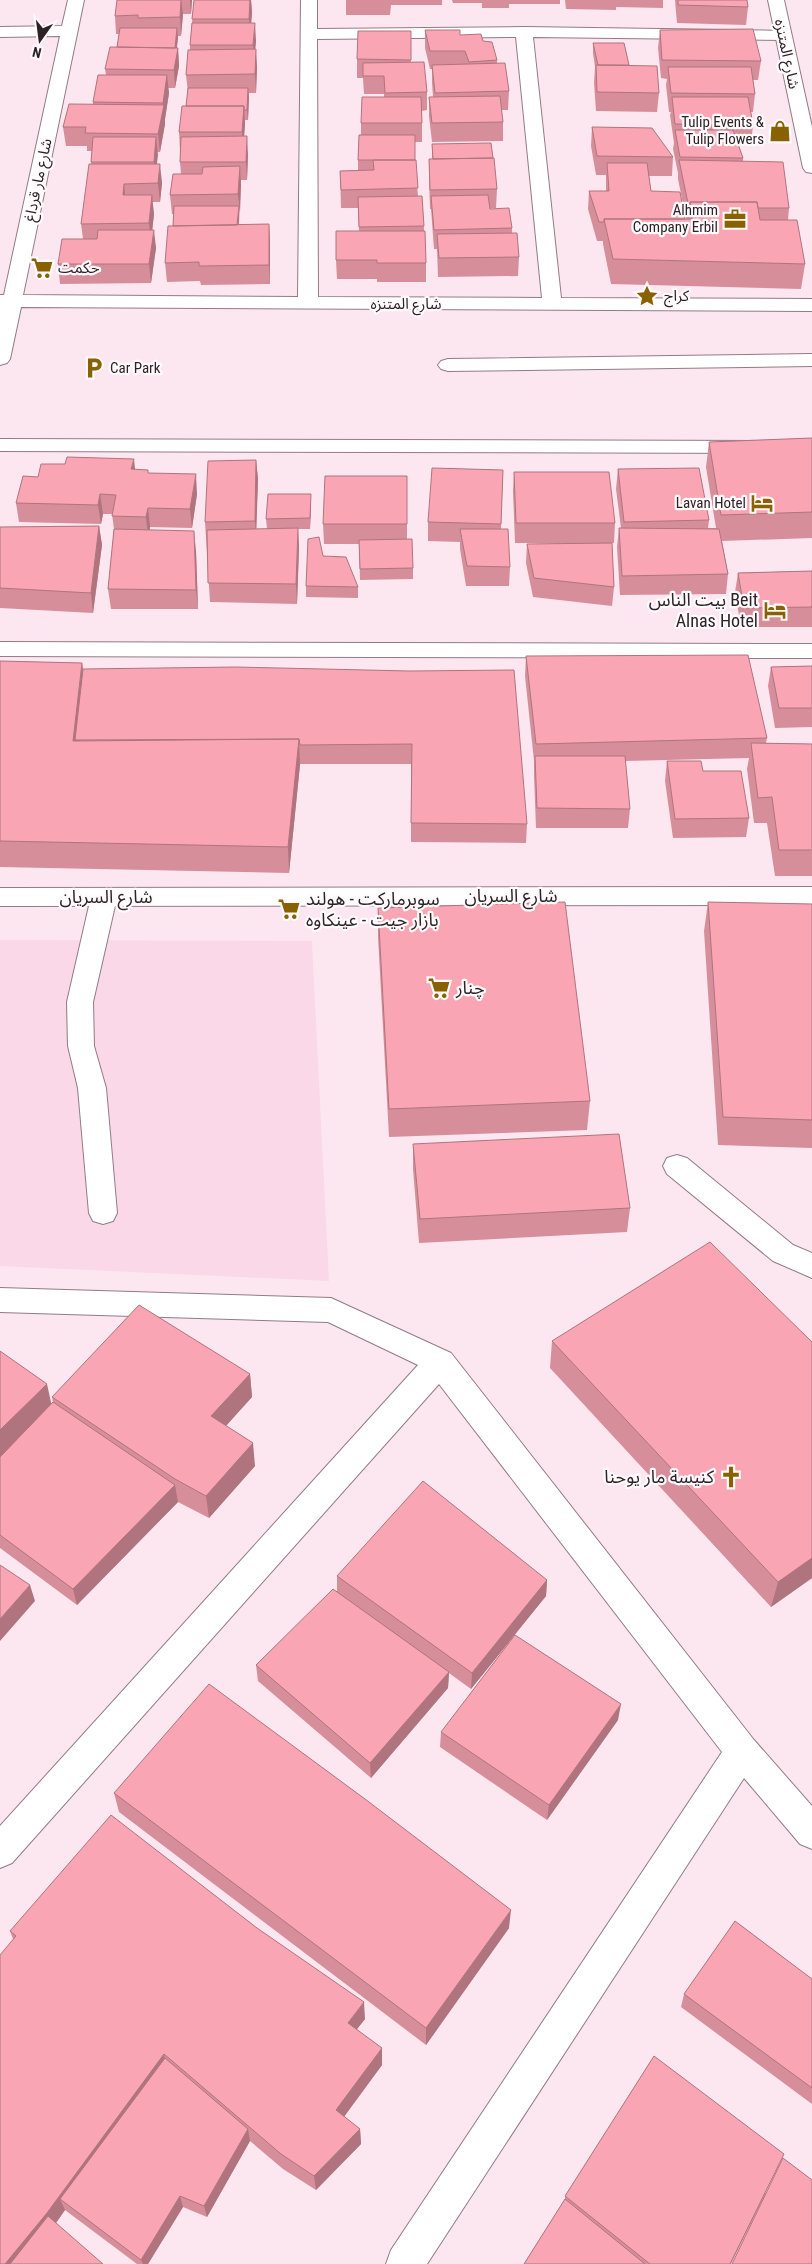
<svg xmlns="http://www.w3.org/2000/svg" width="812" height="2264" font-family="'Roboto Condensed','Noto Sans Arabic',sans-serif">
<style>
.built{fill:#fad8e8}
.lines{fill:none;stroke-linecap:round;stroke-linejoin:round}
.service-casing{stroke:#927b85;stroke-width:2}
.minor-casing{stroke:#927b85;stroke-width:2}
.tertiary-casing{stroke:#927b85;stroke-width:2}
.service{fill:#fff;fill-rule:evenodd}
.minor{fill:#fff;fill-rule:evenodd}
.tertiary{fill:#fff;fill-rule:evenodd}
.wall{fill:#d78e9b}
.shaded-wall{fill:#af747e}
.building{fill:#faa5b4;stroke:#af747e}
.labels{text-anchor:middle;stroke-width:4.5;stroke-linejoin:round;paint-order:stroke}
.far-street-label{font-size:15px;fill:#2d2327;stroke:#fffafc}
.far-poi-label{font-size:15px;fill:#2d2327;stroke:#fffafc;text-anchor:end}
.poi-label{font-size:18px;fill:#2d2327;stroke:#fffafc;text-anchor:end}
.street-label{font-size:18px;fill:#2d2327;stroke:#fffafc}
</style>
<rect width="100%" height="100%" fill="#fce7f1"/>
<!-- built -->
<path class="built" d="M0 940 312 941 329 1281 0 1266Z"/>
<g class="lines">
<!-- service casing -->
<g class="service-casing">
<path id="service" d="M812 354V366L448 371 441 369 438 365 441 361 448 359Z
M104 888 113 891 117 897 93 1002 94 1046 106 1088 117 1213 113 1221 103 1224 93 1221 89 1213 78 1088 68 1046 67 1002 91 897 95 891Z
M677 1155 687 1158 793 1245 812 1253V1278L773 1261 667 1174 663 1166 667 1158Z"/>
</g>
<!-- minor casing -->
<g class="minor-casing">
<path id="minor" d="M68 0H84L23 295 298 297 301 0H317V29L524 27 789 31 791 35 789 39 783 40 533 37 561 298 812 299V311L21 307 10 359 7 363 0 365V295H4L60 36 0 37V27L62 26ZM516 37 542 298 318 297 317 39Z
M0 439 812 441V453L0 451Z
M0 642 812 644V658L0 656Z
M812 887V905L0 906V888Z
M0 1288 331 1298 451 1353 754 1740 812 1806V1849L800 1844 744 1778 427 2264H386L391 2250 722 1752 439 1384 12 1863 0 1868V1826L418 1365 328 1322 0 1312Z"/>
</g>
<!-- tertiary casing -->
<g class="tertiary-casing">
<path id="tertiary" d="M768 0H784L812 127V173L806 172 803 168Z"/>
</g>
<!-- service -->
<use href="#service" class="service"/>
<!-- minor -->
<use href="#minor" class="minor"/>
<!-- tertiary -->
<use href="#tertiary" class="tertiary"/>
</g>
<!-- wall -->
<path class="wall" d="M117 0H192L191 14H183L181 36H178L177 48H178L179 66 175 88H168L169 93 165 119V124L160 152H157V164L162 183 160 202H152L154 214 152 230 156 248 151 283 60 284 58 264 83 239 81 224 91 164 92 151H87V146H66L63 127 93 104V102L106 75 105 69 117 47 119 34H116L115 16Z
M194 0H251L252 13 251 23 256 41 255 49 257 67 256 93H249L248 120H245L244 136 248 155 247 180H241L239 225 269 224 270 243V284L201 285 200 281 167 282 165 263 173 226 174 214H172L170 195 181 174 180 162V150L179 132 186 106 188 93 186 75 190 50V45Z
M346 0H442V5H391L390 15H346Z
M452 0H560V4H509V8H482V3H453Z
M565 0H663V8L616 7V10L566 9Z
M675 0H747L748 7 746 25 677 23Z
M425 30 460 35 483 41 497 60V63L509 91 508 110H501L503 122V141L432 142 429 116V97H433L432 83V69H430L425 48Z
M660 30 761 61 758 80H753L755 94 753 112H751L753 125 751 144H738L743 158V161L789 208 788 220 805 264 801 289 611 284 603 244V241H597L588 209 589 191H606V175H596L591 146 592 127 673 157 672 176H649L651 191 685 219H686L678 179V173L673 149 674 143 670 115 671 112H669L666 85 667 79 661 78 658 48Z
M411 31V63L427 92V110L422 111V142H415V160L418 196H422L426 263V282H377V279H337L336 260 359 231 358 208H341L340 171 373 170H358V160L361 135V123L384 97V94H364L363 78H357V59Z
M593 43 629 65 659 93 657 112 596 111 594 83 595 67 593 53Z
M432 144 497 189 496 208H490L512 228V233L519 257 518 276 438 277 437 249H434L431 209H430L429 178V159H432Z
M812 438V538L722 541 728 574 726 594 620 595 617 547 619 528H621L616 489 618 469 709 520 708 528H716L706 467 709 442Z
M256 460 258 479 256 529H267L266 519 311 505 310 529H298L299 548 297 604 210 602 205 522Z
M135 470 148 473 197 494 192 528 150 527V530L196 551 198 609H111L108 589 114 529 112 514H103L101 524 19 522 16 503 38 477Z
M503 470 501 529 510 567 509 586H466L460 549V542L428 541V522Z
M514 472 615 523 614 543H612L614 587 612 606 533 597 526 563 527 544 592 543H515L513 491Z
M407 476V539L413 568V579L360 580 359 544H324L323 524Z
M99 526 102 545 93 613 0 608V527Z
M323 556 358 587V598L306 597V586Z
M812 571V627H741L735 592 738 573Z
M526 656 767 738 766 743 812 744V876H775L767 823H754L747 769 749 758 625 761 630 809 628 828H536L534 775V761L525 676Z
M0 661 82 663 83 669 409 671 527 824 526 843 411 842V764H300L289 873 0 867Z
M812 666V727L775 728 768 686 771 667Z
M667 761 703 771 749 818 746 837 673 838 665 781Z
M708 902 812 904V1148L718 1145 704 931Z
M378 908 590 1101 587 1130 389 1137 378 937Z
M413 1144 630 1208 627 1232 419 1243 413 1169Z
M552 1341 812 1342V1578L771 1607 550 1368Z
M0 1351 51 1404 53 1402 52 1397 250 1374 252 1397 226 1426 255 1466 209 1518 178 1502 77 1605 0 1548Z
M337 1576 547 1580 546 1596 471 1689 449 1673 448 1688 371 1778 258 1681 256 1665 337 1592Z
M618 1720 547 1820 440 1747 441 1732Z
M114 1793 509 1928 426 2045 119 1812Z
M10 1931 365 2019 357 2029 382 2065 344 2117 360 2129 361 2144 316 2190 283 2169 250 2141 207 2217 183 2207 148 2264H137L65 2210 56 2223 0 2264 13 1939Z
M812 1979V2104L681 2007 684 1994Z
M766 2193 731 2264H524L565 2199V2196Z"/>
<!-- shaded-wall -->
<path class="shaded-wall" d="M181 0 183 14 181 36 180 17Z
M190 0H192L191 14Z
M250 0H251L252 13 250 37 249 19Z
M255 23 256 41 254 63 253 45Z
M177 28 178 38 175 61 174 51Z
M178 48 179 66 175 88 174 70Z
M256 49 257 67 256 93 255 74Z
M167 75 169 93 165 119V124L160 152 158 134 163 108V103Z
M248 88 249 98 248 120 247 110Z
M244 106 245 125 243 151 242 132Z
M247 136 248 155 247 180 246 162Z
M156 137 158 155 155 180 154 162Z
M160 164 162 183 160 202 158 183Z
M240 166 241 185 240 213 238 194Z
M124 184 126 203 123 195Z
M152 195 154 214 151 242 149 223Z
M239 206V216L238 240 237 230Z
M269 224 270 243V284L269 265Z
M154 230 156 248 151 283 149 264Z
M134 459 136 478 131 469Z
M256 460 258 479 256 541 255 521Z
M196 474 197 494 192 528 190 509Z
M100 494 103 514 101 524 98 505Z
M311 494V505L310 529V518Z
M148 508 150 527 148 536 146 517Z
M99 526 102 545 93 613 91 593Z
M298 528 299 548 297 604 296 584Z
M194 531 196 551 198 609 196 590Z
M82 663 85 689 79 747 73 741Z
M299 739 300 765 289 873 288 847Z
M250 1374 252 1397 214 1439 211 1416Z
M47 1384 52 1407 0 1458V1430Z
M253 1443 255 1466 209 1518 206 1496Z
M175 1485 178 1502 77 1605 73 1589Z
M812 1558V1578L771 1607 778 1582Z
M547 1580 546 1596 471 1689 472 1673Z
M30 1585 35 1601 0 1641V1619Z
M449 1672 448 1688 371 1778 370 1763Z
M621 1704 618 1720 547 1820 549 1805Z
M511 1910 509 1928 426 2045V2028Z
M364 2002 365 2019 349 2039 348 2023Z
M382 2048V2065L337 2126 336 2110Z
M164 2054 168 2071 60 2199 65 2210 53 2227 23 2264H5Z
M248 2129 250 2141 207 2217 204 2206Z
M360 2129 361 2144 316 2190 314 2176Z
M180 2196 183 2207 148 2264H143L141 2260Z"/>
<!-- building -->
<path class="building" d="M117 0H181L180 17 138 18V15L115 16Z
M194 0H250L249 19H192Z
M678 0H747L748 7 678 5Z
M192 23H255L253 45H190Z
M120 28H177L175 48 117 47Z
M753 29 761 61 662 60 660 30Z
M425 30H460V35L481 34 483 41 492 42 497 60 469 62 465 51H430Z
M358 31H411V60L357 59Z
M593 43H624L629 65H598Z
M110 47 178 48 174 70 105 69Z
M256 49 255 74 186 75 188 50Z
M424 62 427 92 385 93 384 76H363V63Z
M505 63 509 91 435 93 432 65Z
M596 65 657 66 659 93 597 92Z
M668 67H751L755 94 671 93Z
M98 75H167L163 103 93 102Z
M188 88H248L247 110H244V106H186Z
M500 96 503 122 432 123 429 97Z
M362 97H421L422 123H361Z
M672 97H748L753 125 675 124Z
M69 104 164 105 158 134 85 133 86 127H63Z
M182 106H244L242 132H179Z
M592 127 652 128 673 157 597 156Z
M675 130H733L743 158 680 157Z
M359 135H415V160H358Z
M247 136 246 162H180L181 137Z
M93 137H156L154 162H91Z
M491 143 493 158 433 159 432 144Z
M494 158 497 189 430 190 429 159Z
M373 160H416L418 188 341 190 340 171 374 170Z
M679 160 783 162 789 208H758L757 202H690L689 208Z
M607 163H647L651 191 680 192 685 219H604V222H599L589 191H609Z
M89 164H160L158 183 124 184 123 195H152L149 223 81 224Z
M240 166 238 194 170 195 173 174H202L203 167Z
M488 195 490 209 509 208 512 228 434 230 431 196Z
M422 196 424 226 359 227 358 197Z
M690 202H757L760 220H797L805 264 613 259 604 219H692Z
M174 206H239L237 225 173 226Z
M269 224V265L199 266V262L165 263 168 226Z
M98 230H154L149 264H58L62 239H97Z
M336 231H425L426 263H377V260H336Z
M517 233 519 257 439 258 437 234Z
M812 438V512L721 515 709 442Z
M67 457 134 459 131 469 148 470V473L196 474 190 509 148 508 146 517 112 516 116 495 100 494 98 505 16 503 23 476 38 477 41 464H65Z
M256 460 255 521 205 522 208 461Z
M432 468 503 470 501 524 428 522Z
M699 468 709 520 624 522 618 469Z
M514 472H609L615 523H516Z
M325 476H407V524H323Z
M268 494H311L310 518 266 519Z
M99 526 91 593 0 588V527Z
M298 528 296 584 208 583 207 530Z
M619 528 719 529 728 574 622 576Z
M114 529 194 531 196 590 108 589Z
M460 529H508L510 567 467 566Z
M319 537 323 556 346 557 358 587 306 586 308 539Z
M412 539 413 568 360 569 359 540Z
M612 543 614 587 534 578 527 544Z
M812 571V607L744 608 738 573Z
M748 655 767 738 536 744 526 656Z
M0 661 82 663 73 741 299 739 288 847 0 841Z
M812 666V708H779L771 667Z
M236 667 409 671 514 670 527 824 411 823 412 744 300 745 299 739 75 740 83 669Z
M751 743 812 744V850H779L772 797 758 798Z
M535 756H625L630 809 537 808Z
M667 761H701L703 771H741L749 818 675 819Z
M565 902 590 1101 389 1109 378 908Z
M708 902 812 904V1120L723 1117Z
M619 1134 630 1208 420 1219 413 1144Z
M710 1242 812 1342V1558L778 1582 552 1341Z
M139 1305 250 1374 211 1416 253 1443 206 1496 175 1479 52 1397Z
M0 1351 47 1384 0 1430Z
M53 1402 175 1485 73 1589 0 1535V1457Z
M423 1481 547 1580 472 1673 337 1576Z
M0 1565 30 1585 0 1619Z
M333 1589 449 1672 370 1763 256 1665Z
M515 1635 621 1704 549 1805 441 1732Z
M209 1684 365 1799 511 1910 426 2028 114 1793Z
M111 1815 257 1928 364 2002 348 2023 382 2048 336 2110 360 2129 314 2176 281 2154 164 2054 47 2213 5 2264H0V1955L16 1936 10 1931Z
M735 1921 812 1979V2088L684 1994Z
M654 2056 784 2154 730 2264H650L565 2196Z
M165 2058 248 2129 204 2206 180 2196 141 2260 60 2199Z
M783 2158 812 2180V2264H732Z
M565 2199 645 2264H524Z
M48 2216 103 2264H10Z"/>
<!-- icons -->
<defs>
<g id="shop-bare" transform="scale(1.725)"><path d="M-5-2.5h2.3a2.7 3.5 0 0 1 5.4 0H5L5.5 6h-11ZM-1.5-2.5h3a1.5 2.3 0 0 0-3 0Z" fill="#886100" stroke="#fffafc" stroke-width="2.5" paint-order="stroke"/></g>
<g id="office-bare" transform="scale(1.725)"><path d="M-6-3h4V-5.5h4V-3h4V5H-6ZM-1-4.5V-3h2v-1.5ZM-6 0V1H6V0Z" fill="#886100" stroke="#fffafc" stroke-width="2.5" paint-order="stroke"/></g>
<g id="supermarket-bare" transform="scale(1.725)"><path d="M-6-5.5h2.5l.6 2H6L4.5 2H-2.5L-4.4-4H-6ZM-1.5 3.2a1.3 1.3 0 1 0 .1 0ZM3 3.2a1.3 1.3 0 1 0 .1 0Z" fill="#886100" stroke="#fffafc" stroke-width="2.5" paint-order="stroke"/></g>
<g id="sight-bare" transform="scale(1.725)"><path d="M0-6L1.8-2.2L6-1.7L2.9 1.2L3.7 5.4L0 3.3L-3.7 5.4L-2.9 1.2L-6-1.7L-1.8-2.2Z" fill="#886100" stroke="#fffafc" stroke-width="2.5" paint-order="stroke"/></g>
<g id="parking-bare" transform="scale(1.725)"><path d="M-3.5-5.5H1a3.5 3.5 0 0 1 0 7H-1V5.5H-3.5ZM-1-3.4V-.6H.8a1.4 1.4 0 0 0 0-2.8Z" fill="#886100" stroke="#fffafc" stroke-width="2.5" paint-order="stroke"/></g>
<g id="hotel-bare" transform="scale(1.725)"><path d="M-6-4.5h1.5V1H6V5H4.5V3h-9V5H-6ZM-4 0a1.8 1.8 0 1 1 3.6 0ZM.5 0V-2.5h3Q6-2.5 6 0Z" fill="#886100" stroke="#fffafc" stroke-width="2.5" paint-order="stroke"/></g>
<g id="church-bare" transform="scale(1.725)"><path d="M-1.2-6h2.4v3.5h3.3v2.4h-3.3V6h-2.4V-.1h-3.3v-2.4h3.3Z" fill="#886100" stroke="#fffafc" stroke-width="2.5" paint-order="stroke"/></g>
</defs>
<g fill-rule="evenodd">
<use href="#shop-bare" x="780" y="131"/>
<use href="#office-bare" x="735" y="219"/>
<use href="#supermarket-bare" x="42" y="268"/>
<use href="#sight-bare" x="647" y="296"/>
<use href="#parking-bare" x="94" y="368"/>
<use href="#hotel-bare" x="762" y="503"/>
<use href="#hotel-bare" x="775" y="610"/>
<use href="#supermarket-bare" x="289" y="909"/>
<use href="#supermarket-bare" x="439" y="988"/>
<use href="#church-bare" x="731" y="1477"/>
</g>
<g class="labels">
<!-- far-street labels -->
<g class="far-street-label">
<text transform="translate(787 54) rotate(78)" y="5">شارع المتنزه</text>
<text transform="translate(38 180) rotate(-78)" y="5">شارع مار قرداغ</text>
<text x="406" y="309">شارع المتنزه</text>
</g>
<!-- far-poi labels -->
<g class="far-poi-label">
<text x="764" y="127">Tulip Events &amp;<tspan x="764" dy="17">Tulip Flowers</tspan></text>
<text x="718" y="215">Alhmim<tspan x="718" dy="17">Company Erbil</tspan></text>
<text x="58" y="273" text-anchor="start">حكمت</text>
<text x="664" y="301" text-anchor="start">كراج</text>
<text x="110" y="373" text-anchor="start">Car Park</text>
<text x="746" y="508">Lavan Hotel</text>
</g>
<!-- poi labels -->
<g class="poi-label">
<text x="758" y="606">بيت الناس Beit<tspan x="758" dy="21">Alnas Hotel</tspan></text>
<text x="306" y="905" text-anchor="start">سوبرماركت - هولند<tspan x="306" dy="21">بازار جيت - عينكاوه</tspan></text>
<text x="456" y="994" text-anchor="start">چنار</text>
<text x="714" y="1483">كنيسة مار يوحنا</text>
</g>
<!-- street labels -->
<g class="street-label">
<text x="511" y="902">شارع السريان</text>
<text x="106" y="903">شارع السريان</text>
</g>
</g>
<!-- north arrow -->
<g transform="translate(40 40) rotate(194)" stroke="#fffafc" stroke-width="4" paint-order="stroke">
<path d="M0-4L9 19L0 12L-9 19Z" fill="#2d2327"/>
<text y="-8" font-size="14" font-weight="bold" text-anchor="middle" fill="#2d2327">N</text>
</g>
</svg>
